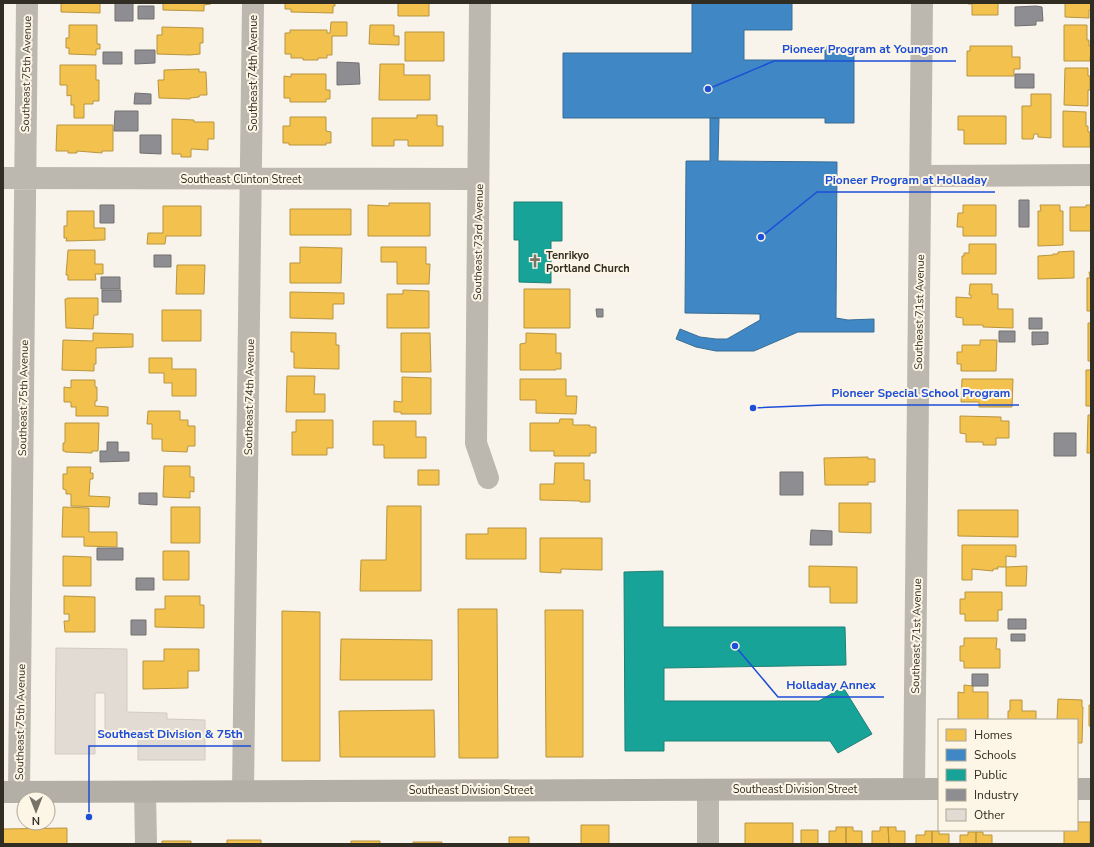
<svg xmlns="http://www.w3.org/2000/svg" width="1094" height="847" font-family="'Nunito Sans',sans-serif">
<style>
.homes{fill:#f2c14e;stroke:#b89541}
.schools{fill:#3f88c5;stroke:#3b6d94}
.public{fill:#17a398;stroke:#1f8075}
.industry{fill:#8d8d92;stroke:#727071}
.building{fill:#e1dbd3;stroke:#d2cbc4}
.lines{fill:none;stroke-linecap:round;stroke-linejoin:round}
.minor{stroke:#bcb8b0;stroke-width:22}
.major{stroke:#b3afa7;stroke-width:22}
.labels{text-anchor:middle;stroke-width:4;stroke-linejoin:round;paint-order:stroke}
.street-label{font-size:11px;fill:#322d23;stroke:#fdf6e6}
.poi-label{font-size:11px;font-weight:bold;fill:#322d23;stroke:#fdf6e6;text-anchor:start}
.leader{fill:none;stroke:#1d4ed8;stroke-width:1.5}
.callout-dot{fill:#1d4ed8;stroke:#fdf6e6;stroke-width:1.5}
.callout-label{font-size:12px;text-anchor:middle;font-weight:bold;fill:#1d4ed8;stroke:#fdf6e6;stroke-width:4;stroke-linejoin:round;paint-order:stroke}
</style>
<rect width="100%" height="100%" fill="#f8f4eb"/>
<!-- homes -->
<path class="homes" d="M61 3H100V13L61 12Z
M163 3H211V4L204 5V11L163 10Z
M285 3H335V6H333V13L291 12V9H285Z
M398 3H429V16H398Z
M968 3H998V15H972V4H968Z
M1065 3H1091V10H1089V18L1065 17Z
M331 22H347V36H332V55H327V58H318V60H303V58H291V54H285V33H290V30H327V33H330Z
M69 25H97V44H100V49H96V55L69 54V48H66V38H69Z
M370 25H394V36H399V45L369 44Z
M1064 25H1087V40H1089V46H1091L1090 61H1064Z
M162 27 203 28V43H200V54L190 55 157 54V35H162Z
M405 32H444V61H405Z
M970 46H1012V57H1020V69H1014V76H967V51H970Z
M380 64H404V75H430V100H379Z
M60 65H96V80H99V101H93V104H84V118H74V105H71V95L67 96V85H60Z
M1065 68H1088V76H1090V90H1088V106L1064 105Z
M199 69V72H206L207 95H200L199 97 190 98V99L159 98 158 80H164V70Z
M291 74H326V90H330V99H326V102H290V98H284V76L291 77Z
M1031 94H1051V138L1038 137V134H1034L1033 139H1022V106H1031Z
M1063 111 1086 112V126H1088V132H1090V147H1063Z
M417 115H437V126H443V146H408V140H394V146H372V118H417Z
M958 116H1006V144H964V130H958Z
M290 117H326V131L331 132V143H326V145H289V143H283V126H290Z
M172 119 194 120V122H214V139H208V150L191 149V157H181V154H172Z
M57 125H113V151H102V153L77 151V153H68V151H56Z
M389 203H430V236H368V205L389 206Z
M963 205H996V236H963V227H957L958 213H963Z
M1040 205H1060V211H1063V245L1038 246V211H1041Z
M1086 205H1091V231H1070V207H1086Z
M163 206H201V236H166L165 244H147L148 233H163Z
M290 209H351V235H290Z
M67 211H94V228H105V240L66 241 67 238H64V226H67Z
M969 244H996V274H962V256H964V253H969Z
M300 247 342 248 341 283H290V263H300Z
M381 247H426V264H430L429 284H397V262H381Z
M68 250H95V264H103V274H95L96 280H68V275H66Z
M1074 251V278L1038 279V256L1053 255V254H1058V252Z
M177 265H205L204 294H176Z
M1089 272H1091V311H1087V278H1090Z
M970 284H992V294H998V309H1013V328L983 327V325H963V318L956 317V297L971 298V295H969Z
M524 289H570V328H524Z
M403 290 429 291V328H387V294H403Z
M290 292 344 293V304H333V319L290 318Z
M67 298H98V315H94L93 329 66 328 65 299H67Z
M162 310H201V341H162Z
M1088 323H1091V361H1088Z
M291 332 336 333V345H339V369L294 368V352H291Z
M93 333 133 334V347L96 348V364H94V371L62 370 63 340 93 341Z
M401 333H430L431 372H401Z
M526 333 556 334V353H561V369H556V370H520V344L526 343Z
M980 340H997L996 371H961V364H957V352H962V345H980Z
M149 358H172V369H196V396H172V383H164V373H149Z
M1086 370H1091V406H1086Z
M287 376H315L314 394H325V412H286Z
M402 377 431 378V414H401V412H394V401L402 402Z
M520 379H566V396H577L576 414 536 413V400H520Z
M962 379H1013L1012 407H979V402H961Z
M71 380H95V387H97V401H95V406L108 407V416H76V407H71V402H64V387L71 388Z
M148 411H180V420H188V426H195V446H188L187 452 162 451V439H152V424H147Z
M1088 415H1091V453H1087Z
M960 416 1001 417V421H1009V438H996V445H983V442H966V434L960 433Z
M560 419H573V425H590V427H596V453H590V456H554V451H530V423H559Z
M296 420H333V448H327V455H292V432H296Z
M373 421H416V437H426V458H384V445H373Z
M65 423H99L98 451H92V453L65 452V451H63V443H65Z
M868 457V459H875V482H868V485H825L824 458Z
M555 463H584V480H590V502H580V501L540 500V484H554Z
M164 466H190V477H194V492L190 491V498L163 497Z
M67 467H91L90 473H93V479H90L89 496 110 497 109 507 71 506V494H66V490L63 489V474H67Z
M418 470H439V485H418Z
M839 503H871V533L839 532Z
M387 506H421V591H360L361 560H386Z
M63 507 89 508V532H117V547L84 546V537H62Z
M171 507H200V543H171Z
M958 510H1018V537L958 536Z
M488 528H526V559H466V534H488Z
M540 538H602V570L561 569V573L540 572Z
M962 545H1016V557L1006 556V567L1027 566 1026 586H1006V567H997L998 569H993V571L972 569V580H962Z
M163 551H189V580H163Z
M63 556 91 557V586H63Z
M809 566 857 567V603H830V587H809Z
M965 592H1002V610H998V621H965V614H960V599H965Z
M64 596 95 597V632H65L64 621H69V614H64Z
M165 596H200V605H204V628L155 627V609H165Z
M458 609H497L498 758H459Z
M545 610H583V757H546Z
M282 611 320 612V761H282Z
M964 638H997L996 649H1000V668H964V661H960V646H964Z
M341 639 432 640V680H340Z
M164 649H199V671H188V688L143 689V661H164Z
M964 685 973 686V692H988V720H952H958V692L964 693Z
M1058 699 1082 700V707H1083L1082 743H1077V720H1057Z
M1010 700H1022V711H1036V720H1008V711H1010Z
M1089 705H1091V726H1089Z
M434 710 435 757H340L339 711Z
M1077 822H1090V844H1064V830H1077Z
M745 823H793V844H745Z
M581 825H609V844H581Z
M836 827H846V844H829V831H836Z
M846 827H853V831H862V844H846Z
M880 827H888L889 844H872V831H880Z
M888 827H896V831H905V844H889Z
M67 828V844H3V829Z
M801 830H818V844H801Z
M925 831H932V844H916V835H925Z
M932 831H939V834H949V844H932Z
M968 832H976V844H960V835H968Z
M976 832H983V835H992V844H976Z
M509 837H529V844H509Z
M227 840H261V844H227Z
M162 841H191V844H162Z
M351 841H380V844H351Z
M413 842H442V844H413Z"/>
<!-- schools -->
<path class="schools" d="M692 3H792V30H744V60H825V47H854V123H825V118H563V53H692Z
M710 118H719L718 161 837 162 836 318 848 320 874 319V332H798L754 351H716L696 347 676 339 680 329 700 337 716 339H727L760 320V314L685 313 686 161H710Z"/>
<!-- public -->
<path class="public" d="M514 202H562V241H551V283L519 282V240H514Z
M663 571V627H845L846 665 664 668V701H819L843 687 872 734 838 753 830 741H664V751H625L624 572Z"/>
<!-- industry -->
<path class="industry" d="M115 3H133V21H115Z
M138 6H154V19H138Z
M1036 6 1042 7 1043 21H1036V25L1015 26V7Z
M135 50H155V63L135 64Z
M103 52H122V64H103Z
M337 62 359 63 360 84 337 85Z
M1015 74H1034V88H1015Z
M135 93 151 94V104H134Z
M115 111H138V131H114Z
M140 135H161V154L140 153Z
M1019 200H1029V227H1019Z
M100 205H114V223H100Z
M154 255H171V267H154Z
M101 277H120V289H101Z
M102 290H121V302H102Z
M596 309H603V317H597Z
M1029 318H1042V329H1029Z
M999 331H1015V342H999Z
M1032 332H1048V344L1032 345Z
M1054 433H1076V456H1054Z
M107 442H118V452H129V461L100 462V451H107Z
M780 472H803V495H780Z
M139 493H157V505L139 504Z
M811 530 832 531V545H810Z
M97 548H123V560H97Z
M136 578H154V590H136Z
M1008 619H1026V629H1008Z
M131 620H146V635H131Z
M1011 634H1025V641H1011Z
M972 674H988V686H972Z"/>
<!-- building -->
<path class="building" d="M56 648 127 649V712L167 713V719L205 720V760H138V731H105V693H95V754H55Z"/>
<g class="lines">
<!-- minor -->
<path class="minor" d="M480 3 476 443 488 478
M920 176 1091 175
M3 178 478 179
M914 789 922 3
M708 790V844
M243 791 253 3
M19 792 27 3
M145 792 146 844"/>
<!-- major -->
<path class="major" d="M1077 789H1091
M3 792 939 789"/>
</g>
<!-- icons -->
<defs>
<g id="church-bare" transform="scale(1.08)"><path d="M-1.2-6h2.4v3.5h3.3v2.4h-3.3V6h-2.4V-.1h-3.3v-2.4h3.3Z" fill="#777369" stroke="#fdf6e6" stroke-width="2.5" paint-order="stroke"/></g>
</defs>
<g fill-rule="evenodd">
<use href="#church-bare" x="535" y="261"/>
</g>
<g class="labels">
<!-- street labels -->
<g class="street-label">
<text transform="translate(253 73) rotate(-90)" y="4">Southeast 74th Avenue</text>
<text transform="translate(26 74) rotate(-89)" y="4">Southeast 75th Avenue</text>
<text x="241" y="183">Southeast Clinton Street</text>
<text transform="translate(478 242) rotate(-89)" y="4">Southeast 73rd Avenue</text>
<text transform="translate(919 312) rotate(-89)" y="4">Southeast 71st Avenue</text>
<text transform="translate(249 397) rotate(-89)" y="4">Southeast 74th Avenue</text>
<text transform="translate(23 398) rotate(-89)" y="4">Southeast 75th Avenue</text>
<text transform="translate(916 636) rotate(-89)" y="4">Southeast 71st Avenue</text>
<text transform="translate(20 722) rotate(-89)" y="4">Southeast 75th Avenue</text>
<text x="795" y="793">Southeast Division Street</text>
<text x="471" y="794">Southeast Division Street</text>
</g>
<!-- poi labels -->
<g class="poi-label">
<text x="546" y="259">Tenrikyo<tspan x="546" dy="13">Portland Church</tspan></text>
</g>
</g>
<!-- callouts -->
<path class="leader" d="M708 89L774 61H956M761 237L817 192H995M753 408L824 405H1019M735 646L778 697H884M89 817L89 746H251"/>
<g class="callout-dot">
<circle cx="708" cy="89" r="4"/>
<circle cx="761" cy="237" r="4"/>
<circle cx="753" cy="408" r="4"/>
<circle cx="735" cy="646" r="4"/>
<circle cx="89" cy="817" r="4"/>
</g>
<g class="callout-label">
<text x="865" y="53">Pioneer Program at Youngson</text>
<text x="906" y="184">Pioneer Program at Holladay</text>
<text x="921" y="397">Pioneer Special School Program</text>
<text x="831" y="689">Holladay Annex</text>
<text x="170" y="738">Southeast Division &amp; 75th</text>
</g>
<!-- border -->
<rect width="1094" height="847" fill="none" stroke="#322d23" stroke-width="8"/>
<!-- legend -->
<rect x="938" y="719" width="140" height="112" fill="#fdf6e6" stroke="#aca698"/>
<rect x="946" y="729" width="20" height="12" fill="#f2c14e" stroke="#aca698"/>
<text x="974" y="739" font-size="12" fill="#322d23">Homes</text>
<rect x="946" y="749" width="20" height="12" fill="#3f88c5" stroke="#aca698"/>
<text x="974" y="759" font-size="12" fill="#322d23">Schools</text>
<rect x="946" y="769" width="20" height="12" fill="#17a398" stroke="#aca698"/>
<text x="974" y="779" font-size="12" fill="#322d23">Public</text>
<rect x="946" y="789" width="20" height="12" fill="#8d8d92" stroke="#aca698"/>
<text x="974" y="799" font-size="12" fill="#322d23">Industry</text>
<rect x="946" y="809" width="20" height="12" fill="#e1dbd3" stroke="#aca698"/>
<text x="974" y="819" font-size="12" fill="#322d23">Other</text>
<!-- north arrow -->
<g transform="translate(36 811) rotate(180)"><circle r="19" fill="#fdf6e6" stroke="#aca698"/>
<path d="M0-3L7 15L0 10L-7 15Z" fill="#777369"/>
<text y="-6" font-size="11" font-weight="bold" text-anchor="middle" fill="#322d23">N</text>
</g>
</svg>
